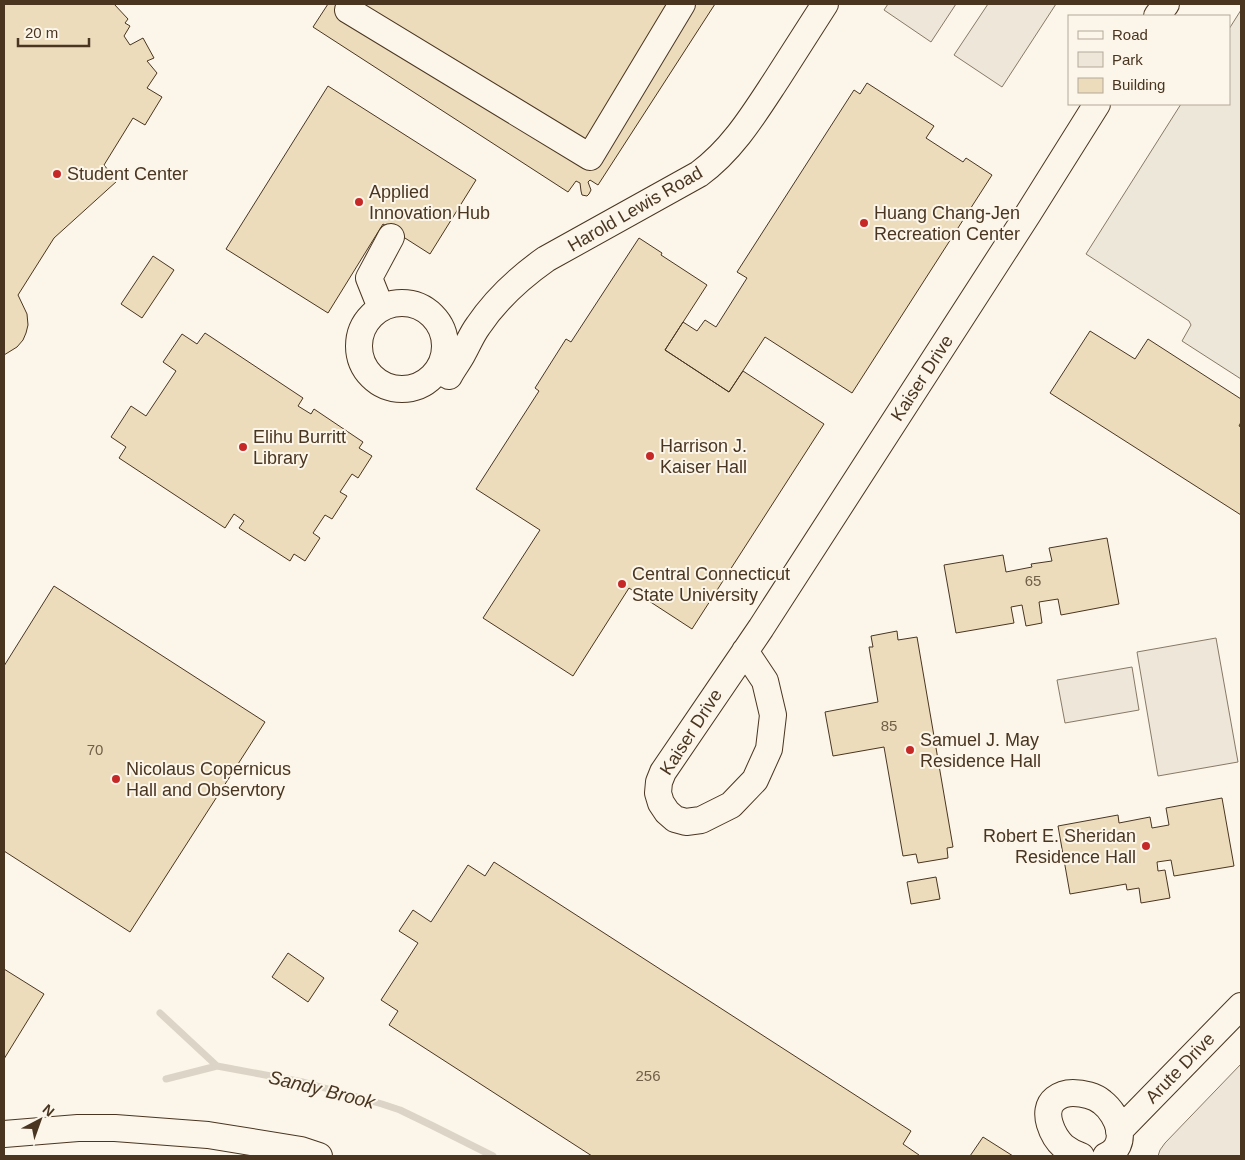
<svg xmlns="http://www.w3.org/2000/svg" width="1245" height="1160" font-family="Arial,sans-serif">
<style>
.green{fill:#ede6d9;stroke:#887966}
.parking{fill:#ede7d9;stroke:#887966}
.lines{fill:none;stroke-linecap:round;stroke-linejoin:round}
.stream{stroke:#dcd4c6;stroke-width:7}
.building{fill:#ecdcbc;stroke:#4a3520}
.minor-casing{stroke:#4a3520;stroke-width:28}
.minor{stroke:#fbf6e9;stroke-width:26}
.poi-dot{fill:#c62828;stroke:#fbf6e9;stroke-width:2}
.labels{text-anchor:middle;stroke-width:4;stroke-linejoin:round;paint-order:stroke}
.number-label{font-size:15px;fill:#725f47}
.poi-label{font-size:18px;fill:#4a3520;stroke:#fbf6e9;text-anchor:start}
.street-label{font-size:18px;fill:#4a3520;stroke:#fbf6e9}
.water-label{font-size:19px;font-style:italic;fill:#4a3520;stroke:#fbf6e9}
</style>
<rect width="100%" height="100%" fill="#fbf6e9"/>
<!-- green -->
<path class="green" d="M888 4H956L931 42 884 10Z
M988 4H1056L1002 87 954 55Z
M1216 638 1238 762 1158 776 1137 652Z
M1132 667 1139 710 1065 723 1057 680Z
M1241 1064V1156H1158L1160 1150 1165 1143Z"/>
<!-- parking -->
<path class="parking" d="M1241 10V379L1182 341 1191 325 1189 321 1086 254 1181 104H1229V29Z"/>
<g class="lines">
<!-- stream -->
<path class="stream" d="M160 1013 217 1066 303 1082 382 1104 400 1110 431 1125 493 1156
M166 1079 217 1066"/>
</g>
<!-- building -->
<path class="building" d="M4 4H114L128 19 125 23 130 26 124 36 130 45 143 38 154 58 147 61 157 73 147 88 162 97 145 125 133 118 104 165 117 181 54 238 18 295 27 314 28 325 26 333 23 340 17 347 4 355Z
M328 4H715L598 185 590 180 588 182 591 190 589 194 587 196 582 195 581 191 580 183 576 181 568 192 313 27Z
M867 83 934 126 926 138 963 162 966 158 992 175 852 393 765 337 729 392 665 350 683 322 697 331 705 320 716 327 747 278 737 272 854 90 860 94Z
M328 86 476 180 430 254 383 224 328 313 226 249Z
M639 238 662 253 661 255 707 285 665 350 729 392 743 371 824 424 692 629 629 588 573 676 483 618 540 530 476 489 539 391 535 388 566 339 571 342Z
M153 256 174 270 142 318 121 304Z
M1090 331 1135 359 1148 339 1241 399V422L1239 426 1241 427V515L1050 393Z
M205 333 303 398 298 406 311 414 314 409 363 442 359 448 372 456 358 478 352 474 340 492 347 496 332 519 325 515 313 533 320 538 305 561 294 554 290 561 239 528 244 521 234 514 225 528 119 458 126 447 111 437 131 406 146 416 176 371 163 362 182 334 197 344Z
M1107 538 1119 604 1061 615 1058 599 1039 602 1042 623 1026 626 1022 605 1011 607 1014 623 956 633 944 565 1003 555 1006 572 1032 567 1031 564 1052 561 1049 548Z
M54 586 265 722 130 932 4 851V666Z
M897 631 898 640 917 637 953 847 947 848 948 858 918 863 916 854 903 856 884 747 833 756 825 712 878 702 869 647H873L871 636Z
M1222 798 1234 866 1174 876 1171 860 1157 862 1158 871 1165 870 1170 898 1141 903 1139 888 1127 890 1126 884 1070 894 1058 826 1118 815 1119 823 1150 817 1152 828 1169 825 1166 808Z
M494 862 911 1131 903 1144 919 1155V1156H592L389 1025 398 1011 381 1000 418 943 399 931 413 910 431 922 468 865 485 876Z
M936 877 940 899 911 904 907 882Z
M288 953 324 978 308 1002 272 977Z
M4 969 44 994 4 1059Z
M983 1137 1013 1156H970Z"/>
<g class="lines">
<!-- minor casing -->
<g class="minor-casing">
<path id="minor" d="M352 4 348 10 590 157 682 4
M1157 16 1166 4
M359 346a43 43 0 1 1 86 0a43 43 0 1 1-86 0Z
M381 308 369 278 391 237
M439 369 449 376C453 368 459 361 463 353 468 344 472 334 478 326 496 299 519 278 546 259L699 174C733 149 754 114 777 79 793 54 809 29 825 4
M745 651 765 681 773 715 769 749 755 780 731 805 701 820 686 822 675 819 667 812 661 803 658 793 659 782 663 772 761 628 1028 214 1097 104
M1119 1131 1241 1006
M4 1134 78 1128H115L208 1135 301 1150 319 1156
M1081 1156C1075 1154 1069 1151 1064 1147 1053 1137 1040 1111 1055 1099 1060 1095 1067 1093 1073 1093 1083 1093 1095 1096 1102 1102 1119 1115 1130 1146 1106 1156"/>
</g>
<!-- minor -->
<use href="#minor" class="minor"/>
</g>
<!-- markers -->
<g class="poi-dot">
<circle cx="57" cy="174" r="5"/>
<circle cx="359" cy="202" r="5"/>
<circle cx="864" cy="223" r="5"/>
<circle cx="243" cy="447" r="5"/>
<circle cx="650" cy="456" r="5"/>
<circle cx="622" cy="584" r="5"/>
<circle cx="910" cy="750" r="5"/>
<circle cx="116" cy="779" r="5"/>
<circle cx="1146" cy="846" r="5"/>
</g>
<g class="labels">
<!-- number labels -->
<g class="number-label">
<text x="1033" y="586">65</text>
<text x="889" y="731">85</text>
<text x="95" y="755">70</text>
<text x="648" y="1081">256</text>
</g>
<!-- poi labels -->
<g class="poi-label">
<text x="67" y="180">Student Center</text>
<text x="369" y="198">Applied<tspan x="369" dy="21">Innovation Hub</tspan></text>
<text x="874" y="219">Huang Chang-Jen<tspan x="874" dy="21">Recreation Center</tspan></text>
<text x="253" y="443">Elihu Burritt<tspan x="253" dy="21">Library</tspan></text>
<text x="660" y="452">Harrison J.<tspan x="660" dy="21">Kaiser Hall</tspan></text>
<text x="632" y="580">Central Connecticut<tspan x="632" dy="21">State University</tspan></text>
<text x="920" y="746">Samuel J. May<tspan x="920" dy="21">Residence Hall</tspan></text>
<text x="126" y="775">Nicolaus Copernicus<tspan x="126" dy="21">Hall and Observtory</tspan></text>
<text x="1136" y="842" text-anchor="end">Robert E. Sheridan<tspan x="1136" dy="21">Residence Hall</tspan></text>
</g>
<!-- street labels -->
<g class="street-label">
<text transform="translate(635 209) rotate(-30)" y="6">Harold Lewis Road</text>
<text transform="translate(922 378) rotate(-57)" y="6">Kaiser Drive</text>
<text transform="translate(691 732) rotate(-57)" y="6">Kaiser Drive</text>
<text transform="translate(1180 1068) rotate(-46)" y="6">Arute Drive</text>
</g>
<!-- water labels -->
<g class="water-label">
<text transform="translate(322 1089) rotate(14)" y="7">Sandy Brook</text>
</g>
</g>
<!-- border -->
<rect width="1245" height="1160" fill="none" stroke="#4a3520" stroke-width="10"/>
<!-- legend -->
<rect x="1068" y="15" width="162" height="90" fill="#fbf6e9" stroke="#b4a999"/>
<rect x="1078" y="31" width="25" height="8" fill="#fbf6e9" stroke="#b4a999"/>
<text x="1112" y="40" font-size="15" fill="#4a3520">Road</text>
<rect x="1078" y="52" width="25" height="15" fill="#ede6d9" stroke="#b4a999"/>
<text x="1112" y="65" font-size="15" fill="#4a3520">Park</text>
<rect x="1078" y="78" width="25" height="15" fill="#ecdcbc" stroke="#b4a999"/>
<text x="1112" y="90" font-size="15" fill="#4a3520">Building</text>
<!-- north arrow -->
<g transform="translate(40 1120) rotate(41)" stroke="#fbf6e9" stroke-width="4" paint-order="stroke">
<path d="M0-4L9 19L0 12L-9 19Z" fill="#4a3520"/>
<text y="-8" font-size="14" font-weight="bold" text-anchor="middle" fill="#4a3520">N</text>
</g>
<!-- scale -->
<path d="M18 38v8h71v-8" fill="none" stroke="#4a3520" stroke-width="2.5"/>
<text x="25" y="38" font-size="15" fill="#4a3520" stroke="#fbf6e9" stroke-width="4" paint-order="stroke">20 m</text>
</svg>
